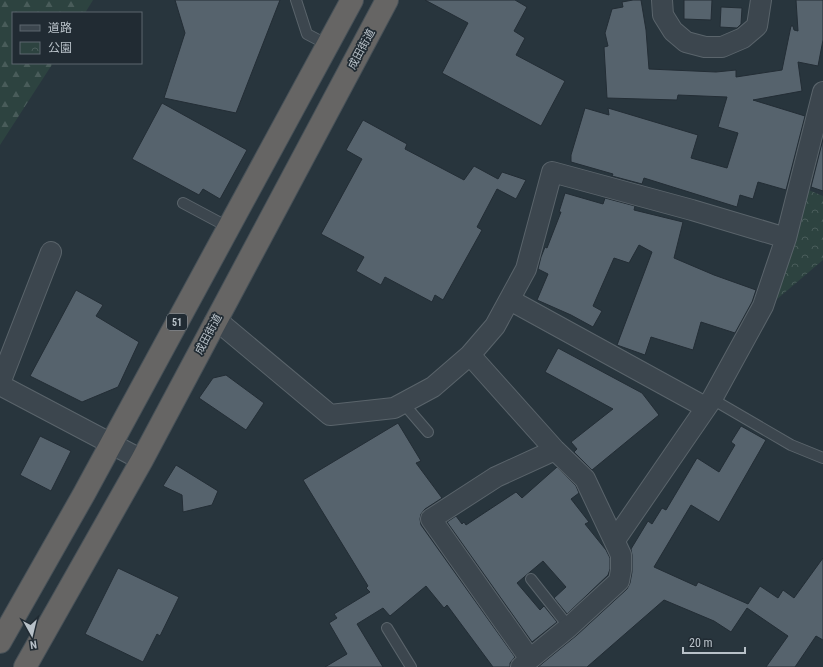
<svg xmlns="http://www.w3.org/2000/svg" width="823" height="667" font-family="'Roboto Condensed','Noto Sans JP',sans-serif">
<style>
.forest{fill:url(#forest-firs)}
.park{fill:url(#park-crowns)}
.building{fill:#56636d;stroke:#232d35}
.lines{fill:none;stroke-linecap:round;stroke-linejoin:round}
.service-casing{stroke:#5a646b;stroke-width:12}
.minor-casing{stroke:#5a646b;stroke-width:22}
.trunk-casing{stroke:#475158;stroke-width:24}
.service{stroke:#3c464e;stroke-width:10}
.minor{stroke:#3c464e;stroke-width:20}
.trunk{stroke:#666564;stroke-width:22}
.labels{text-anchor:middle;stroke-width:3.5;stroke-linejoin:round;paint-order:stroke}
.shield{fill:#212b33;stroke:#8b949b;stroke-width:1}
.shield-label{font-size:10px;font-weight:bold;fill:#b8c1c8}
.street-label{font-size:11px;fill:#b8c1c8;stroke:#212b33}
</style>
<defs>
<pattern id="forest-firs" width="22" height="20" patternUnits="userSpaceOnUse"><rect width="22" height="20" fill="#2d4340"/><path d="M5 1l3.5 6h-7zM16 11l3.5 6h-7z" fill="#495c5a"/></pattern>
<pattern id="park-crowns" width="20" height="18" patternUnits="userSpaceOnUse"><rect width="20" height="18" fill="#2d4340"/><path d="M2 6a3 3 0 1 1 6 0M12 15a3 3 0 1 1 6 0" fill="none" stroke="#495c5a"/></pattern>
</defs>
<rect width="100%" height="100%" fill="#28353d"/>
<!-- forest -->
<path class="forest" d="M0 0H93L85 13H13V63H53L0 145Z"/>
<!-- park -->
<path class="park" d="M806 189 823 196V260L776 300Z"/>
<!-- building -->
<path class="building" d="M175 0H280L236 113 164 98 185 33Z
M425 0H515L527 7 514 31 525 38 516 55 565 81 541 126 442 73 468 23Z
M633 0H641L646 30 649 69 716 72 736 70V77L782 70 791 26H793L794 30 798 31 796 0H823V40L818 66 798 62 802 91 753 100 805 116 786 190 758 182 753 199 740 195 737 207 644 178 642 184 612 176 613 174 571 162V155L585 108 609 115 608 108 698 135 691 158 727 168 738 133 718 127 727 97 678 95 677 100 607 98 604 47 608 46 605 33 612 9 623 7 622 2Z
M684 0H712L711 20 684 19Z
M721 7 742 8 741 24 737 28 720 27Z
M162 103 247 150 220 199 203 189 199 195 132 159Z
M363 120 407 144 405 149 464 180 474 166 498 179 502 172 526 180 516 199 497 189 477 227 482 230 443 300 435 295 432 302 385 277 381 285 356 271 364 257 321 234 362 159 346 150Z
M823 139V191L811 187Z
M565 193 603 204 605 198 635 206 634 210 683 222 674 258 714 275 756 290 752 302 735 333 701 322 693 350 651 337 645 355 617 345 652 252 639 245 629 263 614 258 593 306 602 311 593 327 571 315 537 300 548 274 538 269 541 257 545 247 547 248 561 212H559Z
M76 290 103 305 96 316 139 342 118 387 82 402 30 376Z
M558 348 642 393 659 415 592 470 574 452 577 449 571 442 613 409 545 372Z
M226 375 264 403 246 430 199 398 213 378Z
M398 423 421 461 416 463 442 498 425 509 421 514 420 519 421 525 515 657 510 663V667H493L447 605 444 608 426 586 390 616 383 608 357 624 383 667H325L347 654 329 623 337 618 334 614 370 592 366 588 368 586 303 480Z
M741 426 766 440 719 522 691 505 654 567 696 586 698 582 748 604 760 586 778 598 783 590 794 598 823 558V640L816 636 795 667H766L788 636 747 608 731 632 714 621 664 600 587 667H538L577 635 627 589 630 583 632 572V555L631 549 648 521 652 524 662 508 666 510 697 458 719 472 735 445 731 442Z
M40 436 71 451 51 491 20 475Z
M176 465 218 491 212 505 183 512 182 495 163 486Z
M557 467 576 486 579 493 571 499 589 522 585 524 606 550 610 558V569L608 575 567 614 554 598 566 587 543 561 517 583 540 610 544 606 557 622 532 642 447 522 456 516 462 524 464 522 466 525 516 492 522 498Z
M118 568 179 597 160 636 157 634 143 662 85 634Z"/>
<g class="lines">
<!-- service casing -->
<g class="service-casing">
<path id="service" d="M296 0 307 34 328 45
M183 203 228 227
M712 399 791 445 823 458
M403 403 428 432
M531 579 569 627
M387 628 411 667"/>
</g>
<!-- minor casing -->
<g class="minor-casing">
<path id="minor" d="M662 0 663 15 673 31 686 42 705 47H722L743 38 757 26 761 0
M510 300 705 407
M215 321 220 323 330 415 394 408 433 387 470 355 495 326 526 269 552 172 692 210 786 238
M470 355 555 450 585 479 621 555V570L619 581 569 627 530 659 521 667
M0 383 51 252
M0 385 142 460
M615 540 712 399 763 306 786 238 823 92
M530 659 431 519 496 477 555 450"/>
</g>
<!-- trunk casing -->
<g class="trunk-casing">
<path id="trunk" d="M0 642 84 494 352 0
M25 667 142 460 387 0"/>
</g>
<!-- service -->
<use href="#service" class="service"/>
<!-- minor -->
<use href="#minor" class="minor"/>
<!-- trunk -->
<use href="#trunk" class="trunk"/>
</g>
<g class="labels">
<!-- shield labels -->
<rect class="shield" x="167" y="314" width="20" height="16" rx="3"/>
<g class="shield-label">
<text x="177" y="326">51</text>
</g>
<!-- street labels -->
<g class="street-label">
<text transform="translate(361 49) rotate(-62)" y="4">成田街道</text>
<text transform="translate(208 334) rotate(-62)" y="4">成田街道</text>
</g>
</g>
<!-- legend -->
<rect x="12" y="12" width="130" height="52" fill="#212b33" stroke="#5d676f"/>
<rect x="20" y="25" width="20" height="6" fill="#3c464e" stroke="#5d676f"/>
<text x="48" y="32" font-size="12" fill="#b8c1c8">道路</text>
<rect x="20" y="42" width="20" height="12" fill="url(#park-crowns)" stroke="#5d676f"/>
<text x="48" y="52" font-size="12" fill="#b8c1c8">公園</text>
<!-- north arrow -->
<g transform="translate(32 635) rotate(172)" stroke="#212b33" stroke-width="3" paint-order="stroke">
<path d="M0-3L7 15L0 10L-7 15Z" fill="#b8c1c8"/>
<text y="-6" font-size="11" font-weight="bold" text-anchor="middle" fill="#b8c1c8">N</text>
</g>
<!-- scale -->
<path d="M683 647v6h62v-6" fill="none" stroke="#b8c1c8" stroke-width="2"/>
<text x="689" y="647" font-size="12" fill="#b8c1c8" stroke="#212b33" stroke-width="3" paint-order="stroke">20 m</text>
</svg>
